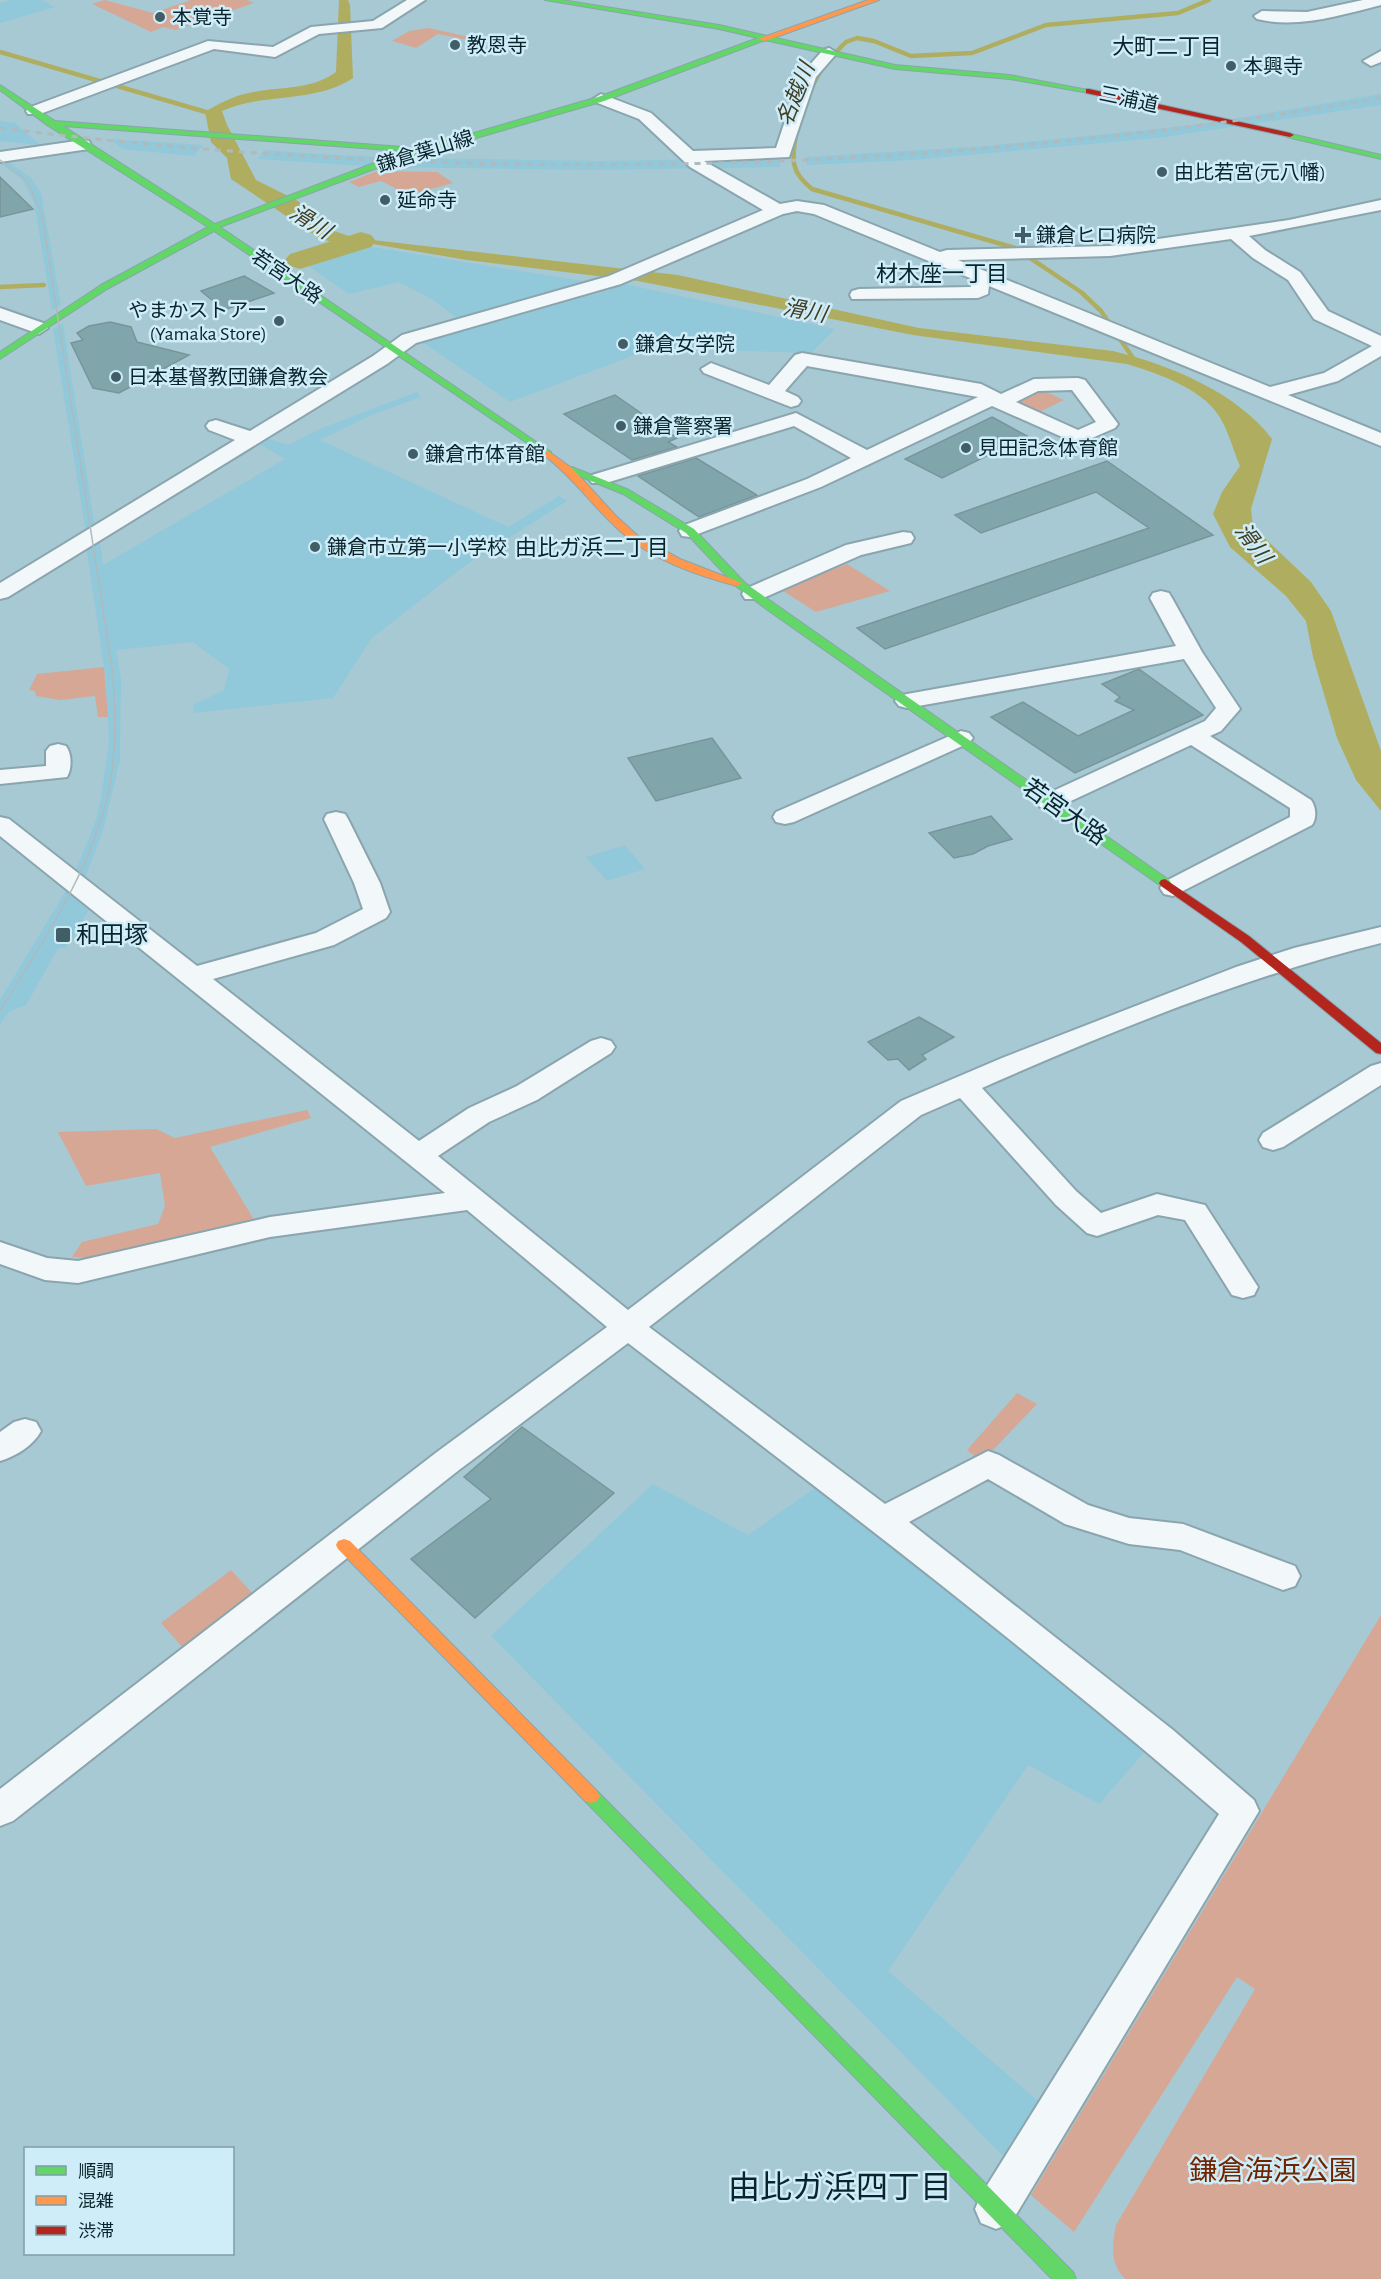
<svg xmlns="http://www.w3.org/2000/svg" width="1381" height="2279" font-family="'Alegreya Sans','Noto Sans JP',sans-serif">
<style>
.built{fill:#91c8da}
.green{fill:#d6a795}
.water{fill:#afae60}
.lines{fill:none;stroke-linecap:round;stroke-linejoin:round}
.stream{stroke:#afae60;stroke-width:4.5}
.river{fill:#afae60;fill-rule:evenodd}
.building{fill:#80a6ac;stroke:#78959a;stroke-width:1.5}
.street-casing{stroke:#8aa5ae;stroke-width:4}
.fast-casing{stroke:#8aa5ae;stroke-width:2}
.slow-casing{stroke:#8aa5ae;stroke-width:2}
.jam-casing{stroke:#8aa5ae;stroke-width:2}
.street{fill:#f2f7f9;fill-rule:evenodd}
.fast{fill:#63d668;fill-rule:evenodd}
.slow{fill:#ff974d;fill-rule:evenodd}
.jam{fill:#b3261e;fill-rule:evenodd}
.tram{stroke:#b0b9bc;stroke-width:1.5}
.rail{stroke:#b0b9bc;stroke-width:3;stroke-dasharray:6 6;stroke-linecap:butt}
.poi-dot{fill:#415e67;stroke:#cfedf8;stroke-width:2}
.labels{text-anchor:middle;stroke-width:5;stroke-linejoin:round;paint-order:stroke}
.far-poi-label{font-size:20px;fill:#0a242c;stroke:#cfedf8;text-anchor:start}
.far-street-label{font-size:20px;fill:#0a242c;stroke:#cfedf8}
.far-neighbourhood-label{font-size:22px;fill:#0a242c;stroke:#cfedf8}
.far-water-label{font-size:22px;font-style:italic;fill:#413e25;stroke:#cfedf8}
.street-label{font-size:24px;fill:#0a242c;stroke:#cfedf8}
.poi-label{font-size:24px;fill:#0a242c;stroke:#cfedf8;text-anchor:start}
.near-park-label{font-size:28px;fill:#712400;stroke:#cfedf8}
.near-neighbourhood-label{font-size:32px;fill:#0a242c;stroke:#cfedf8}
</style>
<rect width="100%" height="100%" fill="#a7c9d4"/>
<!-- built -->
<path class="built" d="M11 0H42L55 7 0 23V3Z
M1381 94V105L1157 138 911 160 807 165 806 159 807 157 986 146 1147 130 1215 122Z
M0 121 15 123 40 145 0 141Z
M110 139 203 145 194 156 122 149Z
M264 150 334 155 387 157 365 166 258 159Z
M409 158 602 161 779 158 780 167 590 170 383 167Z
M5 159 31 178 41 192 61 305 52 310 34 202 22 179 0 163V160Z
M360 245 445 259 595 283 460 320 430 298 399 282 349 294 301 261Z
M624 284 835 329 811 353 653 348 510 402 421 341 607 291Z
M63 323 95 527 86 533 53 329Z
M417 392 421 397 369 416 320 440 508 527 559 496 567 501 463 567 372 638 333 698 194 713 193 705 224 690 229 669 193 642 116 650 121 679 120 759 104 828 84 880 75 873 95 823 101 798 109 743 106 680 86 546 99 537 103 565 285 459 256 442 262 437 289 445 317 430Z
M625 845 645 869 607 881 586 857Z
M70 884 93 903 65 948 59 947 26 1005 8 1012 0 1025V1000Z
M653 1484 748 1535 819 1485 1148 1748 1099 1804 1028 1765 888 1971 1046 2108 1010 2163 491 1636Z"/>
<!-- green -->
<path class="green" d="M105 0 153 13 191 0H247L254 3 175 30 163 27 151 32 92 4Z
M429 28 487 41 483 43 438 34 416 48 392 41 409 31Z
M377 171 437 172 453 183 409 195 381 181 359 187 349 182Z
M1037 388 1064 400 1037 413 1012 400Z
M847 564 890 591 816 612 780 589Z
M104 667 108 717H98L95 696 60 700 36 696 35 691 29 690 37 674Z
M307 1110 311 1118 210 1147 256 1223 112 1259 72 1257 82 1242 158 1224 165 1206 160 1173 86 1186 58 1132 156 1129 175 1138Z
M1017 1393 1037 1404 994 1449 977 1458 967 1450Z
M231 1570 254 1595 184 1649 161 1623Z
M1381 1615V2279H1125C1110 2264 1112 2245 1116 2225L1255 1989 1237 1977 1074 2232 1031 2195Z"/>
<!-- water -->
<path class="water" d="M339 0H348L350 5 353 78C314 104 264 92 222 111L227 125 256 180 298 201 334 231 355 238 678 275 919 328 1113 351C1168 364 1238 393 1272 439L1251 509 1253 527 1311 582 1331 611 1381 751V811L1356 780 1337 738 1313 657 1306 621 1286 596 1230 547 1213 514 1222 492 1240 466C1234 452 1230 437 1223 423 1208 390 1159 374 1127 364L913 335 638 281 467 260 373 244 333 243 316 236 231 179 227 158 211 142 205 112C218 104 233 96 249 93 279 86 310 91 336 72Z"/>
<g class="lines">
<!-- stream -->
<path class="stream" d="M0 52 213 114
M833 55 846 42 857 38 874 41 911 56 972 53 1046 25 1178 13 1209 0
M810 90 823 67
M797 127C793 156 787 169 812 189L1015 248 1081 292 1101 311 1135 361
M0 287 44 285"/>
<!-- river -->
<path class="river" d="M361 232 371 235 376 241 371 247 300 269 290 266 285 260 290 254Z"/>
</g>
<!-- building -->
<path class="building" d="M0 177 33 209 0 217Z
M244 276 274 293 224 310 201 291Z
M110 322 131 327 137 342 189 355 119 393 93 388 71 343 83 340 77 333 89 326Z
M615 395 677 438 668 442 677 447 632 460 564 414Z
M992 417 1027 436 942 478 905 459Z
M696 458 757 495 699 517 638 476Z
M1107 461 1213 535 885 649 857 628 1149 528 1096 492 981 533 955 515Z
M1139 669 1203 715 1075 773 991 717 1023 702 1078 736 1134 710 1115 701 1120 697 1102 684Z
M712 738 741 778 656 801 628 758Z
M991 816 1012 839 988 846 973 854 954 858 929 833Z
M919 1017 954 1037 922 1055 926 1059 909 1070 898 1059 888 1060 868 1042Z
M522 1427 614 1493 475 1618 411 1559 491 1499 464 1477Z"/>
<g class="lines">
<!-- street casing -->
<g class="street-casing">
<path id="street" d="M407 0H425L382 28 319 34 275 57 214 49 40 114H28L26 111 28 108 208 41 273 47 311 27 373 21Z
M1363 0H1381V5C1341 15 1298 29 1257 19L1254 16 1262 11 1307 12Z
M829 48 837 53 816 77 789 157 704 161 780 204 797 201 824 205 940 252 947 250 1110 246 1289 220 1381 200V210L1249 236 1265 250 1300 272 1328 311 1381 336V356L1338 381 1288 395 1381 433V446L989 286 988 294 978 298 852 299 850 295 852 291 859 289 971 287 970 278 814 214 797 211 783 214 621 284 416 343 387 364 8 597 0 599V583L235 440 209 430 206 426 209 422 216 420 250 431 373 356 402 335 609 276 763 210 690 167 639 119 595 102 593 99 601 94 651 113 693 151 776 148 800 76 823 50ZM1231 239 1253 258 1288 280 1314 319 1372 346 1324 373 1270 387 958 260 1110 256Z
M1381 51V62L1371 66 1363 61Z
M83 140 89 141 91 145 89 149 0 162V152Z
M0 308 46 324 48 328 39 334 0 320Z
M802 353 981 384 1001 394 1034 379 1078 378 1085 380 1118 424 1115 428 1078 444 992 406 821 487 690 537 682 536 679 531 682 526 807 479 851 458 794 426 606 483H592L589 479 592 475 796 413 867 450 978 397 807 366 785 391 798 397 801 401 798 405 791 407 704 373 701 369 711 363 769 385 795 355ZM1072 390 1096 422 1078 430 1016 402 1038 391Z
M903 532 911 533 914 538 911 543 861 555 761 599H745L742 594 745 589 846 545Z
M1161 591 1169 593 1172 598 1202 652 1240 709 1221 731 1210 736 1311 800C1316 807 1317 818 1312 825L1173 896 1164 894 1160 888 1164 882 1290 817V808L1191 745 1058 807 1049 809 1040 807 1037 802 1040 797 1205 721 1216 708 1184 659 907 708 899 706 895 701 899 696 907 694 1176 646 1150 598 1153 593Z
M961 731 969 733 973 738 969 743 794 822 785 824 776 822 773 817 776 812Z
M58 744 66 746C72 754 72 769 67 777L0 784V770L46 766V751L50 746Z
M336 812 345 814 348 819 380 883 390 912 386 918 334 945 213 979 419 1141 469 1108 517 1086 591 1041 601 1038 611 1041 615 1047 611 1053 537 1100 489 1122 438 1156 628 1310 901 1101 1002 1058 1236 967 1294 948 1381 927V943C1245 977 1111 1031 982 1088L1076 1191 1101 1213 1157 1194 1205 1205 1258 1287 1254 1295 1243 1298 1232 1295 1185 1220 1158 1215 1097 1236 1087 1233 1056 1205 960 1098 921 1115 649 1327 885 1504 988 1451 999 1455 1088 1505 1129 1518 1183 1524 1295 1566 1300 1576 1295 1586 1283 1590 1180 1550 1129 1544 1065 1524 988 1479 909 1522 1173 1730 1254 1800 1259 1811 1011 2223 996 2229 981 2223 975 2209 981 2195 1219 1814C1029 1649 828 1496 628 1343L459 1470 13 1821 0 1826V1789L437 1452 607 1327 467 1210 270 1237 78 1283 45 1280 0 1264V1242L47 1258 78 1261 270 1217 445 1193 0 836V817L9 819 197 966 316 933 363 909 354 883 324 819 327 814Z
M1381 1063V1085L1283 1147 1273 1150 1263 1147 1259 1140 1263 1133 1371 1066Z
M25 1419 36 1422 41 1431C33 1446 16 1456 0 1461V1432L14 1422Z"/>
</g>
<!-- fast casing -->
<g class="fast-casing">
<path id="fast" d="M545 0H562L719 25 895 65 1010 75 1093 91 1089 93 1010 79 895 69 765 40 604 101 393 162 220 227 551 452V456L548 457 214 231 107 289 0 359V352L101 285 208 227 47 125 0 90V85L55 121 403 147 407 149 403 151 63 126 215 224 387 158 598 97 758 38 719 29Z
M1287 133 1381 155V159L1287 137Z
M572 467 629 490 694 529 745 583 1169 880 1171 883 1169 886H1161L769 611 737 587 686 533 623 494 569 472 567 470Z
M591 1789 597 1791 1073 2272 1076 2279H1052L585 1801 582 1796 585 1791Z"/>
</g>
<!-- slow casing -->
<g class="slow-casing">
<path id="slow" d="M868 0H879L765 41 758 39Z
M548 451 573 469 616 516 638 536 680 559 742 583 737 586C696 575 652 560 620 531 593 507 574 478 545 456V452Z
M344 1539 350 1541 597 1791 600 1796 597 1801 591 1803 585 1801 338 1549 336 1545 338 1541Z"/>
</g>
<!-- jam casing -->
<g class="jam-casing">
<path id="jam" d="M1089 89 1290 133 1294 135 1290 137 1086 93V89Z
M1165 879 1249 936 1381 1043V1054L1376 1053 1241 942 1161 886 1159 883 1161 880Z"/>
</g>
<!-- street -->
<use href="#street" class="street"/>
<!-- fast -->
<use href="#fast" class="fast"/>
<!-- slow -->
<use href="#slow" class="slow"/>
<!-- jam -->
<use href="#jam" class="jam"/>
<!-- tram -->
<path class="tram" d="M0 160 28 182 42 215 113 674C115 712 117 751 109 789 92 870 43 941 0 1011"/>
<!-- rail -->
<path class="rail" d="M0 128C458 185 926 176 1381 98"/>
</g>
<!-- markers -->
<g class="poi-dot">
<circle cx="160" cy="17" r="6"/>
<circle cx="455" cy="45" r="6"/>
<circle cx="1231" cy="66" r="6"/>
<circle cx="1162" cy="172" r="6"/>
<circle cx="385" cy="200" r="6"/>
<path d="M1020 226h6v6h6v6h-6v6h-6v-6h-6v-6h6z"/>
<circle cx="279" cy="321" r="6"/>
<circle cx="623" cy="344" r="6"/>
<circle cx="116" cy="377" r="6"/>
<circle cx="621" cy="426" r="6"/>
<circle cx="966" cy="448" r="6"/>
<circle cx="413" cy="454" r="6"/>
<circle cx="315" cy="547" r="6"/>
<rect x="55" y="927" width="16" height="16" rx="3"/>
</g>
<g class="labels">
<!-- far-poi labels -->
<g class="far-poi-label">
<text x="172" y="24">本覚寺</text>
<text x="467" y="52">教恩寺</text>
<text x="1243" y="73">本興寺</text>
<text x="1174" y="179">由比若宮(元八幡)</text>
<text x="397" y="207">延命寺</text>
<text x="1036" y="242">鎌倉ヒロ病院</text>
<text x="267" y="317" text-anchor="end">やまかストアー<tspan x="267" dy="23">(Yamaka Store)</tspan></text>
<text x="635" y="351">鎌倉女学院</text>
<text x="128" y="384">日本基督教団鎌倉教会</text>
<text x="633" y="433">鎌倉警察署</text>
<text x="978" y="455">見田記念体育館</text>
<text x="425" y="461">鎌倉市体育館</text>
<text x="327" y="554">鎌倉市立第一小学校</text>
</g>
<!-- far-street labels -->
<g class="far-street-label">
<text transform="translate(1129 99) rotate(12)" y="7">三浦道</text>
<text transform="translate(425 151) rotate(-17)" y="7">鎌倉葉山線</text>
<text transform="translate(287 276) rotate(34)" y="7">若宮大路</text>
</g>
<!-- far-neighbourhood labels -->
<g class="far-neighbourhood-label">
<text x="1167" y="54">大町二丁目</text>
<text x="942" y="281">材木座一丁目</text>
<text x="592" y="555">由比ガ浜二丁目</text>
</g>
<!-- far-water labels -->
<g class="far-water-label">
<text transform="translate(795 94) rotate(-68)" y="8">名越川</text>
<text transform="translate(311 221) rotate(32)" y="8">滑川</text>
<text transform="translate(805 310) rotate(11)" y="8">滑川</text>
<text transform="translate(1254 543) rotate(53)" y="8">滑川</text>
</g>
<!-- street labels -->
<g class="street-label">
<text transform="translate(1065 812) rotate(35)" y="8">若宮大路</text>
</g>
<!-- poi labels -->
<g class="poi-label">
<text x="76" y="943">和田塚</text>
</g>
<!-- near-park labels -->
<g class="near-park-label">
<text x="1273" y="2180">鎌倉海浜公園</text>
</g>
<!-- near-neighbourhood labels -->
<g class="near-neighbourhood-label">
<text x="840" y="2198">由比ガ浜四丁目</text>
</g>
</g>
<!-- legend -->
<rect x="24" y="2147" width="210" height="108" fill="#cfedf8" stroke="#809da6" stroke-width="1.5"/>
<rect x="36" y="2166" width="30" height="9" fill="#63d668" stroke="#809da6" stroke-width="1.5"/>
<text x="78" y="2177" font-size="18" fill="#0a242c">順調</text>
<rect x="36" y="2196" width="30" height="9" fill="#ff974d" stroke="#809da6" stroke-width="1.5"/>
<text x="78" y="2207" font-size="18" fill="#0a242c">混雑</text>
<rect x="36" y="2226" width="30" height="9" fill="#b3261e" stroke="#809da6" stroke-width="1.5"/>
<text x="78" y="2237" font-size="18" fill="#0a242c">渋滞</text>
</svg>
